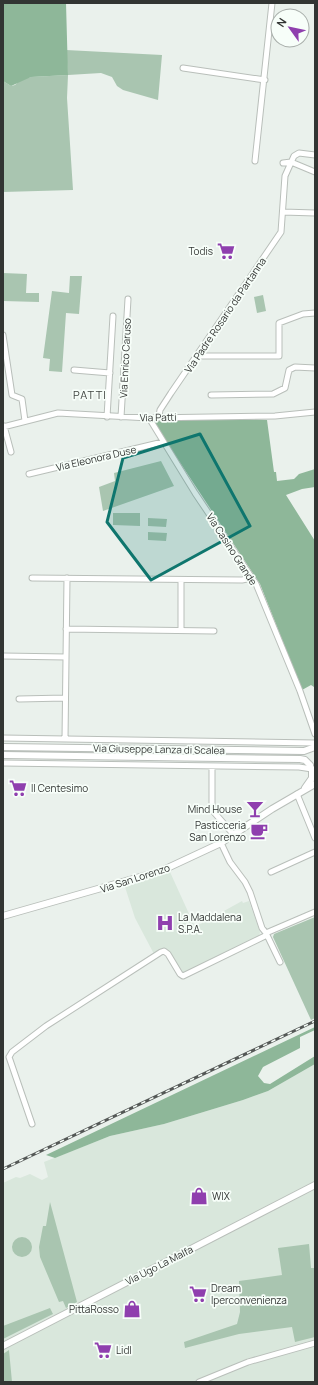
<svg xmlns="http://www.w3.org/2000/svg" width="318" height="1385" font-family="Manrope,sans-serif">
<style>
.built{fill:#d9e7dc}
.green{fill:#a9c5b0}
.forest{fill:#8eb799}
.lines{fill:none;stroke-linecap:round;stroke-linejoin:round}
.minor-casing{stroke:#b9bfba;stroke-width:7}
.tertiary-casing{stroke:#b9bfba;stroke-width:8}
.minor{stroke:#fff;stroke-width:5}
.tertiary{stroke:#fff;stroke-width:6}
.rail-casing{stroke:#545856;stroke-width:3}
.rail{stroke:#f7fef9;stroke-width:1.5;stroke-dasharray:4.5;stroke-linecap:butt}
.marked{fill:#0f766e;fill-opacity:0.2;stroke:#0f766e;stroke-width:3;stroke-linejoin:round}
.labels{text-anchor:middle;stroke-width:3.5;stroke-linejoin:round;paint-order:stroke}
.poi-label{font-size:10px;fill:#323533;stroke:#f7fef9;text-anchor:start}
.street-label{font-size:10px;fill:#323533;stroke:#f7fef9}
.neighbourhood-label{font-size:11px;letter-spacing:1px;fill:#404541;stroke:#f7fef9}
</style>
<rect width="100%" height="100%" fill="#eaf1ec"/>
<!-- built -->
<path class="built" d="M170 872 195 927 242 901 243 903 249 901 260 932 259 937 183 973 170 952 161 949 154 954 135 918 125 887Z
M315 1064V1381L3 1382V1183L16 1177 20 1178 30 1174 42 1180 48 1177 44 1162 110 1136 164 1124 243 1100 268 1091Z"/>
<!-- green -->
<path class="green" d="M66 50 162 55 158 100 123 90 117 86 112 77 101 73 68 75 67 98 73 190 3 192V81L11 86 15 85 20 80 31 77 68 75Z
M3 273 27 274 26 293H39V302L3 301Z
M70 276H82L79 314 66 313 62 372 49 371 50 359 43 358 52 291 69 293Z
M263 295 266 311 257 313 254 297Z
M161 461 174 486 103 511 99 487 115 481 114 473Z
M113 513H140V526L113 525Z
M148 518 167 519 166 527 148 526Z
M148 532 167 533 166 541 148 540Z
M315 917V1018L311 1020 273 937 274 934Z
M50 1202 77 1302 66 1308 63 1301 59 1302 40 1257 39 1247 43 1226H46Z
M12 1247a10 10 0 1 1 20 0a10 10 0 1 1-20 0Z
M309 1244 311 1268H315V1337L295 1342 292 1327 239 1334 185 1348 184 1342 237 1324 240 1312 239 1281 282 1275 278 1248Z
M50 1308 53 1314 3 1339V1326Z
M9 1350 12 1382H3V1354Z"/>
<!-- forest -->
<path class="forest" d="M3 3H66L68 75 31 77 11 86 3 81Z
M233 419 267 420 274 472H276L277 481 294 479 299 474 315 469V487L302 489 286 495 315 541 314 687 311 685 302 690 260 584 152 420Z
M315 1027V1030L300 1037V1048L263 1067 258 1076 264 1083 270 1084 315 1056V1064L268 1091 243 1100 164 1124 110 1136 55 1158 46 1155Z"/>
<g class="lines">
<!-- minor casing -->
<g class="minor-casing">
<path id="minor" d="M183 68 265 80
M255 161 272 3
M283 163 291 162 315 172
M283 212 315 213
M3 335 12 395 22 399 25 421
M198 354 202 356H279V323L303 314 315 313
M74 370 110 373
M211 395 273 394 285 388 289 370 295 367 315 368
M159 416 160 410 171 393 281 232 285 176 294 156 299 153 315 155
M107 417 113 316
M121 417 128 299
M149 418 195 493 256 584 300 691 315 734
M4 426 11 452
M3 427 58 413 149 418 275 416 315 412
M29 474 163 442
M32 578 242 580 252 578
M66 629 214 631
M181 630V580
M3 656 66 657
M19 699 65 698
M3 738 315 743
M65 739 67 578
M3 763 299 767 312 769
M212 766V810L234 835
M297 794 315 838
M221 843 230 862 245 882 250 892 262 928 266 933
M271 872 315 852
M280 962 266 933 315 912
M32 1124 9 1057 12 1052 46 1026 161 952 164 951 168 954 180 974 183 976 267 935
M199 1382 248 1362 315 1343"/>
</g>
<!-- tertiary casing -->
<g class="tertiary-casing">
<path id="tertiary" d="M3 747 304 751 315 747
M3 755 300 759 305 760 310 765
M305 788 312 778V769
M3 916 161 871 221 843 272 809 315 784
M3 1346 315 1185"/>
</g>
<!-- minor -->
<use href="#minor" class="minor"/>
<!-- tertiary -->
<use href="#tertiary" class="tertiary"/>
<!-- rail casing -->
<g class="rail-casing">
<path id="rail" d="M3 1169 315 1021"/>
</g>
<!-- rail -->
<use href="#rail" class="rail"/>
</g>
<!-- marked area -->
<path class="marked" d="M200 434 250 526 151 580 107 522 123 458Z"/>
<!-- icons -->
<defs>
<g id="supermarket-bare" transform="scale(1.38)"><path d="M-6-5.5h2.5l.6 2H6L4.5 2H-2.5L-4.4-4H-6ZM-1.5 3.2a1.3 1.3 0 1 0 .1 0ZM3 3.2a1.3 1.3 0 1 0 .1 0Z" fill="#8f3fae" stroke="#f7fef9" stroke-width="2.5" paint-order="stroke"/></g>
<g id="bar-bare" transform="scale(1.38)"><path d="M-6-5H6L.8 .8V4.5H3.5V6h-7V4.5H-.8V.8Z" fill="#8f3fae" stroke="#f7fef9" stroke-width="2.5" paint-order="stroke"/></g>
<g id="cafe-bare" transform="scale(1.38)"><path d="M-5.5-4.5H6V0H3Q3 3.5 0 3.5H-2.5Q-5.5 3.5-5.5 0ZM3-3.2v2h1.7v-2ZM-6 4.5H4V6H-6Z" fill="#8f3fae" stroke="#f7fef9" stroke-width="2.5" paint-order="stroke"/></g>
<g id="hospital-bare" transform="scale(1.38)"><path d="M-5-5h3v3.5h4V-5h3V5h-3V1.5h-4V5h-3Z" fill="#8f3fae" stroke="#f7fef9" stroke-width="2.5" paint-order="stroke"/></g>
<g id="shop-bare" transform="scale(1.38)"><path d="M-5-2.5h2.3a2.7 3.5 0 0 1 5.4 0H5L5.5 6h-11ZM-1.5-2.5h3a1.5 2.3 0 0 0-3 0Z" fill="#8f3fae" stroke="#f7fef9" stroke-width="2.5" paint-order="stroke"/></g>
</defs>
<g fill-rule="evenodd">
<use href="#supermarket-bare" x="226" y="251"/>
<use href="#supermarket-bare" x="18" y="788"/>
<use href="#bar-bare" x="255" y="809"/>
<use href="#cafe-bare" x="259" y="831"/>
<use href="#hospital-bare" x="165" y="923"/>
<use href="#shop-bare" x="199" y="1196"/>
<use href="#supermarket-bare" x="198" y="1294"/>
<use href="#shop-bare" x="132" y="1309"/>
<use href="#supermarket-bare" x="103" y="1350"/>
</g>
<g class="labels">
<!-- poi labels -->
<g class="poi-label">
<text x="213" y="255" text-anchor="end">Todis</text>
<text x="31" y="792">Il Centesimo</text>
<text x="242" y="813" text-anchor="end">Mind House</text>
<text x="246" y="829" text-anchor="end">Pasticceria<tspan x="246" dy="12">San Lorenzo</tspan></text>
<text x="178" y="921">La Maddalena<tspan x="178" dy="12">S.P.A.</tspan></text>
<text x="212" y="1200">WIX</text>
<text x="211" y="1292">Dream<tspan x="211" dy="12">Iperconvenienza</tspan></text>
<text x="119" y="1313" text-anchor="end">PittaRosso</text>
<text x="116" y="1354">Lidl</text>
</g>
<!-- street labels -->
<g class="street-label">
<text transform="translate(225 315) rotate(-56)" y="4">Via Padre Rosario da Partanna</text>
<text transform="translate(125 358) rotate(-87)" y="4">Via Enrico Caruso</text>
<text transform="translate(158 417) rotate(-1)" y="4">Via Patti</text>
<text transform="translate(96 458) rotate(-13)" y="4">Via Eleonora Duse</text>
<text transform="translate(232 549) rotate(57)" y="4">Via Casino Grande</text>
<text transform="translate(159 749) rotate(1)" y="4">Via Giuseppe Lanza di Scalea</text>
<text transform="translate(135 878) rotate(-18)" y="4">Via San Lorenzo</text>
<text transform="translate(159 1265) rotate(-27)" y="4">Via Ugo La Malfa</text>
</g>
<!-- neighbourhood labels -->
<g class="neighbourhood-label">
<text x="90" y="399">PATTI</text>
</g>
</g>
<!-- border -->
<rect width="318" height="1385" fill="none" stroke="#323533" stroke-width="8"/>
<!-- north arrow -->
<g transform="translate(290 28) rotate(303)"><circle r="19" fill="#f7fef9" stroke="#a8aeaa"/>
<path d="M0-3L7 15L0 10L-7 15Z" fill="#8f3fae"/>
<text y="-6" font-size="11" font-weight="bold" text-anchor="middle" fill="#323533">N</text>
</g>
</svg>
